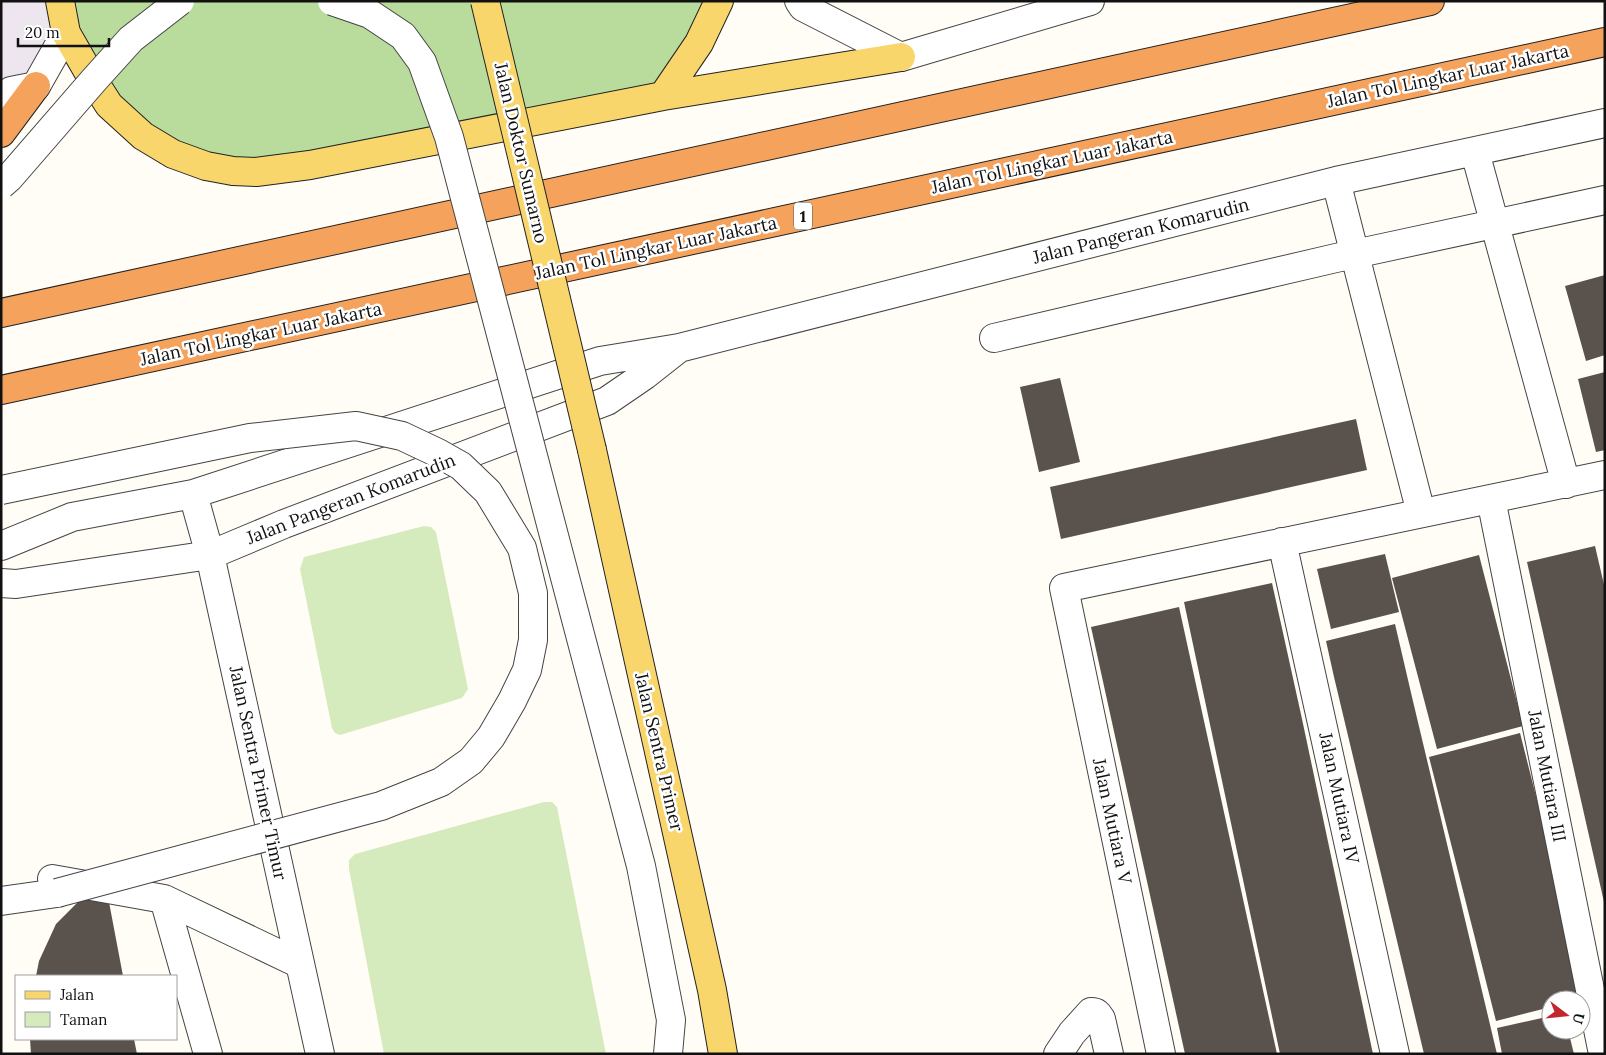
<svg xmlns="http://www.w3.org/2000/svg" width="1606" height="1055" font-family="Lora,serif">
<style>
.industrial{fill:#eee6ef}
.green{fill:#d5ebbd}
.forest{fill:#b9dc9c}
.building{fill:#5a524d}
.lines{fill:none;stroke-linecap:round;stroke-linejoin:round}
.minor-casing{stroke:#444;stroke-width:30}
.major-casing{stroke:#222;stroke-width:30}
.highway-casing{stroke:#222;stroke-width:30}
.minor{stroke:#fff;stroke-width:28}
.major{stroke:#f9d66b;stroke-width:28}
.highway{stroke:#f5a25d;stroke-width:28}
.minor-bridge-casing{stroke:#444;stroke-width:30;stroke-linecap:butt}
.major-bridge-casing{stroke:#222;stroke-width:30;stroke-linecap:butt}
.minor-bridge{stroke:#fff;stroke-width:28}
.major-bridge{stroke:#f9d66b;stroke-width:28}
.labels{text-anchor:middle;stroke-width:5;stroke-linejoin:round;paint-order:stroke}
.shield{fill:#fff;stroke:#585858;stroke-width:1}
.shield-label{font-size:16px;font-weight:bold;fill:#111}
.street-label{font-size:18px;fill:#111;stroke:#fff}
</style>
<rect width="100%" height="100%" fill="#fffdf5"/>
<!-- industrial -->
<path class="industrial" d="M1 1H61L36 86 1 98Z"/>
<!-- green -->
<path class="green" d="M424 526 431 527 436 532 468 689 462 698 340 735 335 733 332 728 300 569 304 557Z
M544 802H552L557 807 606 1054H384L349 869V860L355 854Z"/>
<!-- forest -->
<path class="forest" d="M61 1H719L663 95 516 124 207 165 110 104Z"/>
<!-- building -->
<path class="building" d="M1605 275V355L1586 361 1565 286Z
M1605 372V450L1596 452 1578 379Z
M1060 378 1080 462 1039 472 1020 387Z
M1356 419 1367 470 1061 539 1050 487Z
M1595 546 1605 589 1604 902 1527 562Z
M1385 554 1399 612 1331 629 1317 569Z
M1479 555 1523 726 1437 749 1392 578Z
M1272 583 1302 719 1373 1054H1280L1252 922 1184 602Z
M1179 607 1220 794 1277 1054H1185L1091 627Z
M1395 624 1412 697 1497 1054H1424L1334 677 1326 641Z
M1520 733 1587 998 1578 1000H1551V1007L1496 1021 1429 757Z
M105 881 123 976H36L39 961 56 924 80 900Z
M1551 1016V1030H1568L1574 1054H1502L1497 1028Z
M30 1039H134L137 1054H31Z"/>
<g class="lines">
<!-- minor casing -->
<g class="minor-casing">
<path id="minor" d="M799 1 803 7 901 57 1090 1
M1 99 11 91 36 86 66 33
M1475 152 1566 484
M1336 181 1421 513
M994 338 1336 258 1605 200
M193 494 210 555 320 1054
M1491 499 1603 1054
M1282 542 1395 1054
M1 546 72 517 193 494 600 361 679 348 1336 181 1605 123
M1 583 16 584 210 555 284 524 607 401 645 375 678 349
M52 879 164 899 300 964
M164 899 208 1054
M1 901 57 893
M1058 1054 1072 1033 1091 1012C1097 1012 1098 1014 1101 1019L1109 1054
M1161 1054 1064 588 1605 475"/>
</g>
<!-- major casing -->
<g class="major-casing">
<path id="major" d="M60 1 66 33 93 80 109 105 143 136 173 154 206 166 233 171 256 172 310 165 663 96 901 57
M663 96 699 43 719 1
M592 450 712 990 723 1054"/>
</g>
<!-- highway casing -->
<g class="highway-casing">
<path id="highway" d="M1 133 36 86
M1 313 1430 1
M1 390 1605 42"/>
</g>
<!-- minor -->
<use href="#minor" class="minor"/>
<!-- major -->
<use href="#major" class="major"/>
<!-- highway -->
<use href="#highway" class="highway"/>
<!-- minor-bridge casing -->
<g class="minor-bridge-casing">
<path id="minor-bridge" d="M332 1 370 14 403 36 422 62 449 137 641 866 671 1020 668 1054
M1 185 9 178 94 80 131 39 180 1
M1 490 250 438 356 426 402 436 438 453 461 466 488 492 522 548 533 593V640L527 670 512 701 491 737 471 761 441 782 381 806 57 893"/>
</g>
<!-- major-bridge casing -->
<g class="major-bridge-casing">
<path id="major-bridge" d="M485 1 592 450"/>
</g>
<!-- minor-bridge -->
<use href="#minor-bridge" class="minor-bridge"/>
<!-- major-bridge -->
<use href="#major-bridge" class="major-bridge"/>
</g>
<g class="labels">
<!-- shield labels -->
<rect class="shield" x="794" y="202.5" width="18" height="27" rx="4"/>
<g class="shield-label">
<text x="803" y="222">1</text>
</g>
<!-- street labels -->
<g class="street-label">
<text transform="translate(1448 76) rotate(-12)" y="6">Jalan Tol Lingkar Luar Jakarta</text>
<text transform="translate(521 153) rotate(77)" y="6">Jalan Doktor Sumarno</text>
<text transform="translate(1052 162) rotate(-12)" y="6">Jalan Tol Lingkar Luar Jakarta</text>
<text transform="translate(1141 231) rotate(-14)" y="6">Jalan Pangeran Komarudin</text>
<text transform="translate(656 248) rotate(-12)" y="6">Jalan Tol Lingkar Luar Jakarta</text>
<text transform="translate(261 334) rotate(-12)" y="6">Jalan Tol Lingkar Luar Jakarta</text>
<text transform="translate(351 499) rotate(-21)" y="6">Jalan Pangeran Komarudin</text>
<text transform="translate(659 752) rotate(77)" y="6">Jalan Sentra Primer</text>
<text transform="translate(258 773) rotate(78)" y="6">Jalan Sentra Primer Timur</text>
<text transform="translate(1547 776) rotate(79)" y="6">Jalan Mutiara III</text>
<text transform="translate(1339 798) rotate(78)" y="6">Jalan Mutiara IV</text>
<text transform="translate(1112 821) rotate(78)" y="6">Jalan Mutiara V</text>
</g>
</g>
<!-- border -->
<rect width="1606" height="1055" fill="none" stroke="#111111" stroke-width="5"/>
<!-- legend -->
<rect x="15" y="975" width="162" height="65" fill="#ffffff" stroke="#a0a0a0"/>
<rect x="25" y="991" width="25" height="8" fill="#f9d66b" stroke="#a0a0a0"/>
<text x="60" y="1000" font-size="15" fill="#111111">Jalan</text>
<rect x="25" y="1012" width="25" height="15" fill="#d5ebbd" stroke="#a0a0a0"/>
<text x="60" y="1025" font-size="15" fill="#111111">Taman</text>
<!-- north arrow -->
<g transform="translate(1566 1015) rotate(106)"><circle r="24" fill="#ffffff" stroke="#a0a0a0"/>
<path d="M0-4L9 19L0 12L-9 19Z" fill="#c4262e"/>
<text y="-8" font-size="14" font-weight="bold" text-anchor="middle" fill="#111111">U</text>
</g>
<!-- scale -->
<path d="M18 38v8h91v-8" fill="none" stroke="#111111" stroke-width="2.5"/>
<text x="25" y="38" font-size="15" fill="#111111" stroke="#ffffff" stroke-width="4" paint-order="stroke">20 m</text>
</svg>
